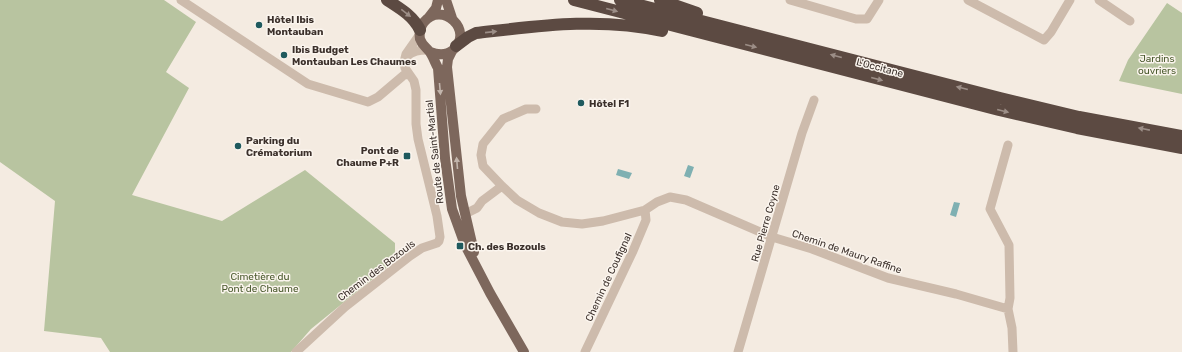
<svg xmlns="http://www.w3.org/2000/svg" width="1182" height="352" font-family="Rubik,sans-serif">
<style>
.green{fill:#b8c4a0}
.water{fill:#7fb0b2}
.lines{fill:none;stroke-linecap:round;stroke-linejoin:round}
.minor{stroke:#cdbbac;stroke-width:9}
.major{stroke:#7d675c;stroke-width:10}
.highway{stroke:#5c4a42;stroke-width:12}
.oneway{fill:#9c8e87}
.oneway2{fill:#c2b5ac}
.poi-dot{fill:#1f5a5e;stroke:#fbf5ee;stroke-width:1.5}
.labels{text-anchor:middle;stroke-width:3;stroke-linejoin:round;paint-order:stroke}
.poi-label{font-size:10px;font-weight:bold;fill:#3b302b;stroke:#fbf5ee;text-anchor:start}
.park-label{font-size:10px;fill:#4a5a2e;stroke:#fbf5ee}
.street-label{font-size:10px;fill:#3b302b;stroke:#fbf5ee}
</style>
<rect width="100%" height="100%" fill="#f4ebe1"/>
<!-- green -->
<path class="green" d="M0 0H164L196 22 166 72 189 88 132 195 222 221 305 170 395 243V261L311 329 291 352H110L101 338 44 331 55 201 0 162Z
M1167 3 1182 13V94L1119 81 1128 60Z"/>
<!-- water -->
<path class="water" d="M688 165 694 167 690 178 684 176Z
M618 169 632 173 629 179 616 175Z
M954 202 960 203 956 217 950 215Z"/>
<g class="lines">
<!-- minor -->
<path class="minor" d="M181 0 308 84 368 102 378 97 404 75 409 74
M790 0 856 19H867L879 0
M968 0 1044 40 1051 32 1070 0
M1099 0 1130 21
M406 57C413 51 419 50 427 50
M536 109H526L503 119 483 144 481 155 483 166 502 186 517 200 539 213 562 222 582 224 603 221 645 210 657 202 670 197 686 200 772 237 812 249 888 278 956 294 1008 309
M1008 145 990 209 1009 245 1010 298 1008 309 1012 328 1013 352
M465 214 477 208 482 201 502 186
M296 352 345 307 410 256 422 248 437 243 439 241 440 237 437 216 418 139 416 124V90L414 81 405 68 404 62 406 54 420 34
M585 352 633 251 646 220 645 210
M738 352 802 133 814 100"/>
<!-- major -->
<path class="major" d="M446 0 452 18
M429 17 436 8 438 0
M452 51 448 59 447 67 461 196 474 252
M430 52C438 55 446 56 453 50 475 31 442 0 424 22 420 27 419 33 420 39 422 45 426 47 429 51 433 56 435 63 438 68L445 158 452 209 465 245 490 293 524 352"/>
<!-- highway -->
<path class="highway" d="M387 0C401 9 413 16 420 30
M574 0 999 110 1077 128 1182 148
M620 0 1000 98 1079 117 1182 136
M660 0 697 13
M456 46 468 37 476 33C538 26 600 17 662 31"/>
</g>
<!-- one-way arrows -->
<defs><path id="oneway-solid" d="M-6-.8H1V-3.2L6.5 0L1 3.2V.8H-6Z"/></defs>
<g class="oneway">
<use href="#oneway-solid" transform="translate(612 10) rotate(15)"/>
<use href="#oneway-solid" transform="translate(406 13) rotate(38)"/>
<use href="#oneway-solid" transform="translate(491 32) rotate(-6)"/>
<use href="#oneway-solid" transform="translate(751 46) rotate(14)"/>
<use href="#oneway-solid" transform="translate(836 56) rotate(-165)"/>
<use href="#oneway-solid" transform="translate(877 79) rotate(15)"/>
<use href="#oneway-solid" transform="translate(962 88) rotate(-166)"/>
<use href="#oneway-solid" transform="translate(1003 111) rotate(14)"/>
<use href="#oneway-solid" transform="translate(1144 129) rotate(-169)"/>
</g>
<g class="oneway2">
<use href="#oneway-solid" transform="translate(440 89) rotate(85)"/>
<use href="#oneway-solid" transform="translate(457 163) rotate(-95)"/>
</g>
<!-- markers -->
<g class="poi-dot">
<circle cx="259" cy="25" r="4"/>
<circle cx="284" cy="55" r="4"/>
<circle cx="581" cy="103" r="4"/>
<circle cx="238" cy="146" r="4"/>
<rect x="403" y="152" width="8" height="8" rx="2"/>
<rect x="456" y="242" width="8" height="8" rx="2"/>
</g>
<g class="labels">
<!-- poi labels -->
<g class="poi-label">
<text x="267" y="23">Hôtel Ibis<tspan x="267" dy="12">Montauban</tspan></text>
<text x="292" y="53">Ibis Budget<tspan x="292" dy="12">Montauban Les Chaumes</tspan></text>
<text x="589" y="107">Hôtel F1</text>
<text x="246" y="144">Parking du<tspan x="246" dy="12">Crématorium</tspan></text>
<text x="399" y="154" text-anchor="end">Pont de<tspan x="399" dy="12">Chaume P+R</tspan></text>
<text x="468" y="250">Ch. des Bozouls</text>
</g>
<!-- park labels -->
<g class="park-label">
<text x="1157" y="62">Jardins<tspan x="1157" dy="12">ouvriers</tspan></text>
<text x="260" y="280">Cimetière du<tspan x="260" dy="12">Pont de Chaume</tspan></text>
</g>
<!-- street labels -->
<g class="street-label">
<text transform="translate(880 67) rotate(15)" y="4">L'Occitane</text>
<text transform="translate(434 152) rotate(-96)" y="4">Route de Saint-Martial</text>
<text transform="translate(765 223) rotate(-74)" y="4">Rue Pierre Coyne</text>
<text transform="translate(847 251) rotate(19)" y="4">Chemin de Maury Raffine</text>
<text transform="translate(376 270) rotate(-37)" y="4">Chemin des Bozouls</text>
<text transform="translate(608 277) rotate(-65)" y="4">Chemin de Coufignal</text>
</g>
</g>
</svg>
